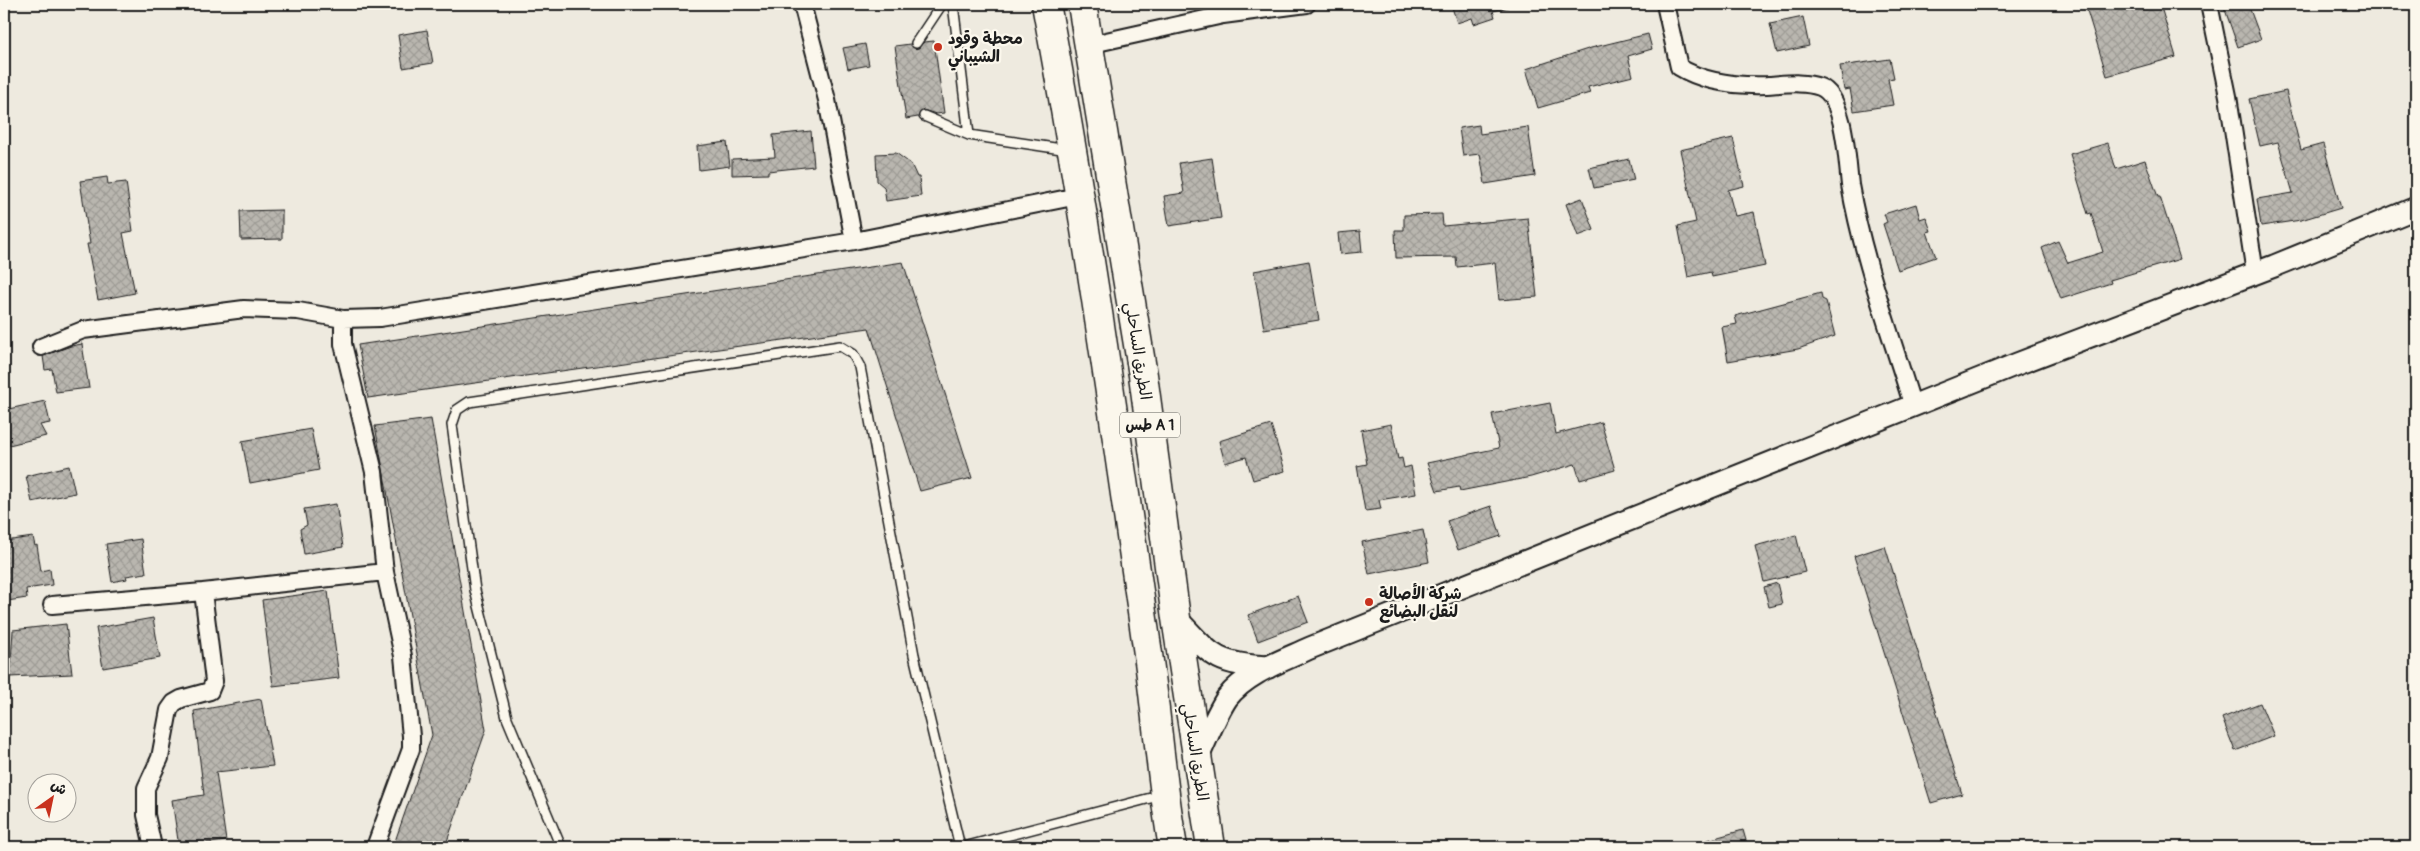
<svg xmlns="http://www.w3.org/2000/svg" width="2420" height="851" font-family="Pangolin,'Playpen Sans Arabic',sans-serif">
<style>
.building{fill:url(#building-cross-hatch);stroke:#1c1c1c}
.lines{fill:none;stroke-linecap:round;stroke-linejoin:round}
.service-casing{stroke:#1c1c1c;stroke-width:12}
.minor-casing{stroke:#1c1c1c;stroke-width:20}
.tertiary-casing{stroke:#1c1c1c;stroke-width:25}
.trunk-casing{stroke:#1c1c1c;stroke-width:31}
.service{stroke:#fbf7ec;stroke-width:9}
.minor{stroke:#fbf7ec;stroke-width:16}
.tertiary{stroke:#fbf7ec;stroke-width:21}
.trunk{stroke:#fbf7ec;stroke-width:28}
.poi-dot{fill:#c8321e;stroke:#fbf7ec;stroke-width:2}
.labels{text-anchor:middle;stroke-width:4.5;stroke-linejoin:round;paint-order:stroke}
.shield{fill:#fbf7ec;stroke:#5f5e5a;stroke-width:1}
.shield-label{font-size:15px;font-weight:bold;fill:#1c1c1c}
.poi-label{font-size:16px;font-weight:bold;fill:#1c1c1c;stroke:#fbf7ec;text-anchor:start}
.street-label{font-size:16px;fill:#1c1c1c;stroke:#fbf7ec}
</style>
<defs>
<pattern id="building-cross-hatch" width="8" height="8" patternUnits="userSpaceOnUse" patternTransform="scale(1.25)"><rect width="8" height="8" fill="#b9b6af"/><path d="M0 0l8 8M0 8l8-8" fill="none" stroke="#9e9c96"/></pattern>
</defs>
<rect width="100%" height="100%" fill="#eeeadf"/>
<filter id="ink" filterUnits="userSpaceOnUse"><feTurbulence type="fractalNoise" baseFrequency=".02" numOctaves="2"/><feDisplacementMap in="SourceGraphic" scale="10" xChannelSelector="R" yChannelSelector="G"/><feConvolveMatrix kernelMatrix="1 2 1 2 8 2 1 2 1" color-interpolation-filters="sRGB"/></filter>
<g filter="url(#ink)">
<!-- building -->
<path class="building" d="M1451 4H1507L1508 7 1493 11 1495 17 1474 24 1472 18 1457 23Z
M2085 4H2160L2176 57 2107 76Z
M2223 4H2248L2261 39 2238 47Z
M1803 17 1809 46 1777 53 1770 24Z
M427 30 433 63 403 68 398 35Z
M1648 34 1652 49 1628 56 1633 76 1588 87 1590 93 1538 108 1526 69 1591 48Z
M934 41 944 113 936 114 923 110 918 117 906 119 895 46 910 44 916 49 924 42Z
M865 44 869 65 848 69 843 48Z
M1890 59 1894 78 1888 79 1893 105 1854 111 1850 89 1844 90 1840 66Z
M2286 91 2301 150 2323 144 2341 208 2301 220 2261 226 2257 199 2293 193 2278 142 2260 146 2249 99Z
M1479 125 1480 134 1528 127 1535 176 1485 184 1480 154 1463 156 1459 128Z
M811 131 814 166 768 171V174L732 175V159L775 157 773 135Z
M1733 138 1744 186 1728 190 1735 216 1754 212 1765 266 1712 277 1711 272 1688 277 1678 226 1696 222 1680 150Z
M727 142 730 166 699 170 697 146Z
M2108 143 2116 169 2145 160 2158 197H2160L2180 259 2110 280 2111 283 2061 299 2042 248 2058 241 2068 263 2103 252 2091 213 2088 214 2070 154Z
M896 153 911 164 917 177H919L921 196 886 201 884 187 877 181 876 154Z
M1212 158 1221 218 1169 226 1164 196 1184 193 1179 163Z
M1629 159 1634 180 1594 188 1589 168Z
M107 177 108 184 126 182 133 231 123 233 135 293 98 300 87 244H90L80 181Z
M1582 198 1594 230 1578 236 1566 204Z
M1916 204 1920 219 1926 217 1931 231 1927 232 1936 257 1898 270 1883 224 1887 222 1884 214Z
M282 210V239L241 240 240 211Z
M1442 214 1443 226 1528 218 1537 297 1499 300 1495 263 1457 267 1456 257 1396 258 1395 230H1404V215Z
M1360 231 1362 252 1340 254 1338 233Z
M1309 261 1319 320 1264 329 1254 271Z
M903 262 972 478 920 491 869 328 368 398 358 345Z
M1821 293 1822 299 1826 301 1835 336 1798 349 1728 361 1722 327 1737 324 1735 316Z
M82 344 89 388 56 392 52 369 45 370 43 356 71 346Z
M45 401 50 423 40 425 46 436 9 445 4 423V410Z
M1550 403 1556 434 1601 422 1615 470 1580 480 1575 464 1531 477 1460 491 1459 487 1437 491 1427 463 1499 448 1492 414Z
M431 419 486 730 445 847H393L432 735 375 426Z
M1391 424 1398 459 1402 458 1404 468 1411 466 1416 494 1379 500 1381 509 1365 511 1357 466 1367 464 1361 430Z
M1271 425 1285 471 1253 480 1246 457 1225 463 1219 441Z
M311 429 319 470 250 483 242 441Z
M69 466 75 493 32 502 26 476Z
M336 504 343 547 304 554 300 529 307 525 304 509Z
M1491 506 1501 536 1458 550 1447 521Z
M1423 530 1429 562 1369 574 1362 542Z
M1796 535 1805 572 1764 582 1755 546Z
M33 537 35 546 37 545 41 571 50 569 52 585 26 589 27 598 7 601 4 577 5 541Z
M141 539 146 573 126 576 127 579 112 582 106 544Z
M1885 546 1962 794 1931 803 1854 556Z
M1777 583 1782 604 1769 607 1764 587Z
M328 591 339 678 273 686 262 600Z
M1298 596 1308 622 1258 641 1248 615Z
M153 618 160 658 103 668 96 628Z
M66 624 72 674 10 677 13 630Z
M261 699 273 766 216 772 226 841 179 847 172 800 204 795 194 711Z
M2260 703 2274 736 2235 751 2222 718Z
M1743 830 1747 844 1738 847H1698L1697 843Z"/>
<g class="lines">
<!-- service casing -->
<g class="service-casing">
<path id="service" d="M953 4 969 135
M916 43 942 4
M924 116 969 135 1068 150
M561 847 507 718 475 590 452 425 457 410 469 402 840 346 853 354 860 367 914 655 960 847
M964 847 1162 795"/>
</g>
<!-- minor casing -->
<g class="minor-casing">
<path id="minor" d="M802 4 827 100 854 241
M1665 4 1679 67C1705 83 1737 86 1767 85 1784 84 1804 81 1820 87 1845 96 1847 161 1850 185 1863 260 1891 334 1913 407
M2209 4 2228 96 2255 273
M1088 45 1223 15 1307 4
M343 319V344L374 472 385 572 403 656 411 736V749L375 847
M41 347 83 330 244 309 298 311 343 319 380 318 854 241 1078 196
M52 605 203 592
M153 847 146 815V788L160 758 169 710 174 703 181 699 210 691 214 681 203 592 385 572"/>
</g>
<!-- tertiary casing -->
<g class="tertiary-casing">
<path id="tertiary" d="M1176 618C1212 656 1214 664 1269 667
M1198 757C1207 738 1215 716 1227 698 1246 673 1282 661 1310 648L2017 364 2274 266 2416 208"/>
</g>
<!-- trunk casing -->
<g class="trunk-casing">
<path id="trunk" d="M1046 4C1086 217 1116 432 1147 647 1157 714 1161 781 1173 847
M1082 4 1143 375 1176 618 1211 847"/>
</g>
<!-- service -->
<use href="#service" class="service"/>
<!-- minor -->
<use href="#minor" class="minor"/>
<!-- tertiary -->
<use href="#tertiary" class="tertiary"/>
<!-- trunk -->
<use href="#trunk" class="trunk"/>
</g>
</g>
<!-- markers -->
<g class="poi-dot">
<circle cx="938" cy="47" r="5"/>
<circle cx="1369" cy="602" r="5"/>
</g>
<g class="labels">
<!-- shield labels -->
<rect class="shield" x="1120" y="412.5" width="60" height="25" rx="4"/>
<g class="shield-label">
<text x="1150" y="430">طس A 1</text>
</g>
<!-- poi labels -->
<g class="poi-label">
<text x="948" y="44">محطة وقود<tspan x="948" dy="18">الشيباني</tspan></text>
<text x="1379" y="599">شركة الأصالة<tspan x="1379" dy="18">لنقل البضائع</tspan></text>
</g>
<!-- street labels -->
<g class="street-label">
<text transform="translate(1139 351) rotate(81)" y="6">الطريق الساحلي</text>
<text transform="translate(1196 752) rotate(81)" y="6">الطريق الساحلي</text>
</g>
</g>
<!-- margin -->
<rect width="2420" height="851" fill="none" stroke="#fbf7ec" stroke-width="20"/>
<rect x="10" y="10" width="2400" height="831" fill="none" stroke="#1c1c1c" stroke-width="2" filter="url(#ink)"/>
<!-- north arrow -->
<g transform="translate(52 798) rotate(33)"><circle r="24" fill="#fbf7ec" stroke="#a29f99"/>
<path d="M0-4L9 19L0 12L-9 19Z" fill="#c8321e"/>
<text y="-8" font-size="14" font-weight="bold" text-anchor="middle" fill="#1c1c1c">ش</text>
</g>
</svg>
